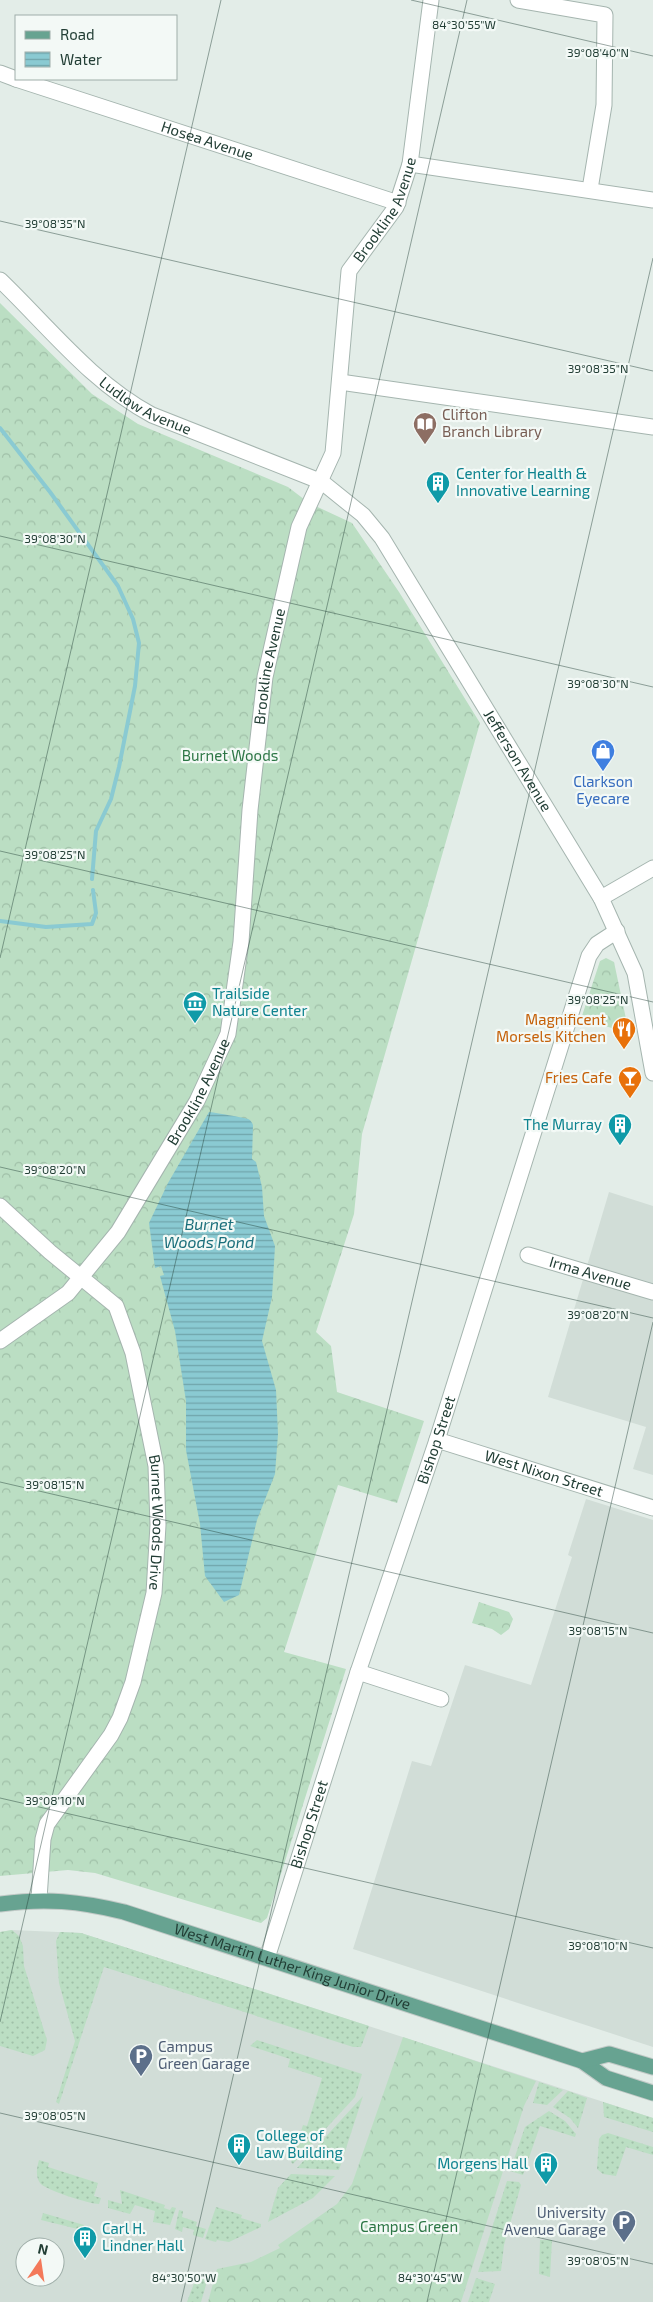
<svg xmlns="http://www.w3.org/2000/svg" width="653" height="2302" font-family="'Exo 2',sans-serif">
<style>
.built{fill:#d1ddd7;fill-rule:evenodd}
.grass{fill:url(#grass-dots)}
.forest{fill:url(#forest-crowns)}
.water{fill:url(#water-rules)}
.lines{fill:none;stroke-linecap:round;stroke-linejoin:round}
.stream{stroke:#8acad2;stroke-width:4}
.minor-casing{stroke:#a5b5af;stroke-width:17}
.major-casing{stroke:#c1c9c6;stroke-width:17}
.minor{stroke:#fff;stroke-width:15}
.major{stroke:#67a391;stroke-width:15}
.ticks{fill:none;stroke:#223e35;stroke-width:1;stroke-opacity:0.45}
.labels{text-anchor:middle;stroke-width:4.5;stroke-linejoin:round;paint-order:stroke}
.street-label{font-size:15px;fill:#223e35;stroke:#f3f9f6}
.education-label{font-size:15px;fill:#785e54;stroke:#f3f9f6;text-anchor:start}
.culture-label{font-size:15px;fill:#0d838f;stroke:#f3f9f6;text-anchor:start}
.park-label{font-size:15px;fill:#2c7645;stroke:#f3f9f6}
.shop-label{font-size:15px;fill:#366cbe;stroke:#f3f9f6}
.food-label{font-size:15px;fill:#c56008;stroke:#f3f9f6;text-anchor:end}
.service-label{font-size:15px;fill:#4e5e75;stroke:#f3f9f6;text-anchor:start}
.water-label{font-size:16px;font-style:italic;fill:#1b6f7b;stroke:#f3f9f6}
.ticks-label{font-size:12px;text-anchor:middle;fill:#223e35;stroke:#f3f9f6;stroke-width:4.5;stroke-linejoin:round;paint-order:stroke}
</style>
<defs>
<pattern id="grass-dots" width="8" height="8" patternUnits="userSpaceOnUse" patternTransform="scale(1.25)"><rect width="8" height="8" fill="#bbdec3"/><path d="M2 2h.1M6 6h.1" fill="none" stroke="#a0c0a8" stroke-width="1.8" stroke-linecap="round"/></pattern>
<pattern id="forest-crowns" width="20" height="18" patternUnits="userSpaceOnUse" patternTransform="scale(1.25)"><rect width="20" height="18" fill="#bbdec3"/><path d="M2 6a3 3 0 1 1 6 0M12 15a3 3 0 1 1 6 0" fill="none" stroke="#a0c0a8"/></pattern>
<pattern id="water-rules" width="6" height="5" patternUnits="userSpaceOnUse" patternTransform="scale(1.25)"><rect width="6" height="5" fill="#8acad2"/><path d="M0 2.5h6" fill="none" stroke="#70a5ab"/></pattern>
</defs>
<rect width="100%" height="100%" fill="#e3ede8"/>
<!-- built -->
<path class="built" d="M609 1192 653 1206V1475L633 1469 646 1427 548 1397Z
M586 1499 653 1520V2047L353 1949 412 1761 431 1766 465 1665 531 1685 572 1557 568 1555Z
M12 1930 81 1933 653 2118V2302H0V1932ZM25 2247H55V2277H25Z"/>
<!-- grass -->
<path class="grass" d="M12 1930 19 1936 23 1946 24 1966 47 2040 45 2050 33 2056 0 2046V1932Z
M60 1932 81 1933 369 2026 361 2047H353L104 1967 59 2104 56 2102 75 2041 59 1983 56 1941Z
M257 2040 362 2074 355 2097 293 2164 291 2162 303 2125 307 2126 322 2078 288 2067 290 2059 250 2046Z
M539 2082 563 2090 547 2105 533 2103Z
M568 2091 587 2098 578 2128 570 2118 553 2107Z
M363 2096 339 2170 297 2168Z
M603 2102 653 2118V2132L604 2117Z
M549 2111 565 2121 576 2134 575 2137 540 2126 523 2175 510 2171 525 2127Z
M608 2133 653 2147V2155L626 2147 616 2176 603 2174 597 2169 599 2139 602 2135Z
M39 2160 49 2163 48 2167 98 2183 94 2196 101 2198 99 2204C90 2204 45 2190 40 2183 35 2176 37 2167 39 2160Z
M291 2174 335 2176 313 2198 268 2222 278 2188Z
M507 2181 519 2182 521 2185 504 2245 501 2271 478 2272Z
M120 2190 165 2205 164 2208 170 2210 172 2207 176 2208 170 2225 153 2222 155 2211 135 2205 130 2214 108 2208V2200L122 2204Z
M216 2207 242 2215 241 2218 261 2224V2227L229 2242 217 2240 216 2242 205 2239Z
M179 2210 183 2211 182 2217 197 2222 196 2226 206 2229 203 2238 193 2235 194 2230 183 2227 182 2232 175 2229Z
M43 2213 84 2225 86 2231 41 2220Z
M540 2240H552L550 2277 539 2274Z
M202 2272H205L206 2285 201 2302H187L196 2278Z
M476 2278 495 2284 489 2302H468Z"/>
<!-- forest -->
<path class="forest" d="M0 303 92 394 138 424 288 487 309 503 352 523 399 592 480 723 362 1134 354 1214 316 1332 331 1346 337 1392 424 1421 397 1503 338 1485 284 1652 346 1669 267 1918 261 1923 95 1873 68 1870 0 1876Z
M606 958 614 962 629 1033 581 1019 600 961Z
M479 1602 509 1612 513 1619 509 1629 501 1635 492 1629 472 1623Z
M403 2037 536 2081 524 2106 461 2302H208L217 2269 251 2262 280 2248 278 2245 337 2204 352 2184Z"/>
<!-- water -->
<path class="water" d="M209 1112C212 1112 246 1118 248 1119 251 1120 252 1123 253 1125L252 1159 256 1162 262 1187 264 1216 275 1246 272 1297 262 1341 276 1390 278 1434 275 1474 257 1520 239 1595 224 1602 205 1576 200 1524 186 1450V1401L175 1331 160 1276 164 1275 161 1266 155 1268 149 1223 168 1183Z"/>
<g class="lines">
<!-- stream -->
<path class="stream" d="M0 428 50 492 118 586 133 619 139 643 135 686 119 767 111 799 96 831 92 879
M0 921 46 927 92 924 96 913 93 890"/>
<!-- minor casing -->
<g class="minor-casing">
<g id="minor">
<path d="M518 0 605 15 604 105 590 189"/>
<path d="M0 73 16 79"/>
<path id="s1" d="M16 79 398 203"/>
<path d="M410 164 653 200"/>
<path id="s2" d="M0 280C48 326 92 383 152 415L322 482 363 515 382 538 601 898 635 973 653 1073"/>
<path d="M340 382 653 427"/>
<path d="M601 898 653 868"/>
<path id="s3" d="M0 1206 50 1252 116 1306 133 1353 156 1466 158 1525 154 1593 133 1682 120 1718 111 1735 47 1824 43 1839 39 1899"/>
<path id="s4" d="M528 1255 653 1292"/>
<path id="s5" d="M0 1341 68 1293 118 1232 197 1101 228 1034 241 942 250 810 265 677 299 527 333 453 349 271 396 207 410 164 431 0"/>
<path id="s6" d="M437 1440 653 1508"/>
<path d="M358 1672 441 1699"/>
<path id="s7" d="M267 1958 358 1672 437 1440 589 956 597 944 617 931"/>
</g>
</g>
<!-- major casing -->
<g class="major-casing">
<g id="major">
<path id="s8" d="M0 1904C46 1898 79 1901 124 1912L582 2061 606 2078 653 2093"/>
<path d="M582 2061 609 2054 653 2067"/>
</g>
</g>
<!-- minor -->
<use href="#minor" class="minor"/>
<!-- major -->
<use href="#major" class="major"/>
</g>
<!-- ticks -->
<path class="ticks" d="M411 0 653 56M0 221 653 371M0 536 653 687M0 851 653 1002M0 958 221 0M0 1167 653 1318M0 1482 653 1633M0 1798 653 1948M0 2022 467 0M0 2113 653 2264M181 2302 653 258M427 2302 653 1322"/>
<!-- icons -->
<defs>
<g id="library-pin" transform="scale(1.25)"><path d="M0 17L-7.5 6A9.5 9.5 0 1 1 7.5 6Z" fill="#8d6e63" stroke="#f3f9f6"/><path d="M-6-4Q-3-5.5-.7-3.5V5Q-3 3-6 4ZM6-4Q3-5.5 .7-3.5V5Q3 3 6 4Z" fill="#fff"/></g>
<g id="building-pin" transform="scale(1.25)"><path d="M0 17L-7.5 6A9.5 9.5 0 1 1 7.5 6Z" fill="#0f9aa8" stroke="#f3f9f6"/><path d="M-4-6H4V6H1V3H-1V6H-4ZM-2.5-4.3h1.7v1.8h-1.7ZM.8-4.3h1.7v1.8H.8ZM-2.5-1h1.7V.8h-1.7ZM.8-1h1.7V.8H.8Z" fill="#fff"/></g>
<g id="shop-pin" transform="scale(1.25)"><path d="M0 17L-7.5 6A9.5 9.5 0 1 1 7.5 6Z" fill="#3f7fe0" stroke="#f3f9f6"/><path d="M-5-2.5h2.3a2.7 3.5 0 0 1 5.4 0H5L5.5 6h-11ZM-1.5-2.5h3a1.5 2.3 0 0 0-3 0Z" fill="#fff"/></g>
<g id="museum-pin" transform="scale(1.25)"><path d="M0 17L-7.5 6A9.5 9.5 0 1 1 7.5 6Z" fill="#0f9aa8" stroke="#f3f9f6"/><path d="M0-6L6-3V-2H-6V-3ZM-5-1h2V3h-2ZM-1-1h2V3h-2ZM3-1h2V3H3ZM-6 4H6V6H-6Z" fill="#fff"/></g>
<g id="restaurant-pin" transform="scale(1.25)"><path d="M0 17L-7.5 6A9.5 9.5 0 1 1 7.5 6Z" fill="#e8710a" stroke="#f3f9f6"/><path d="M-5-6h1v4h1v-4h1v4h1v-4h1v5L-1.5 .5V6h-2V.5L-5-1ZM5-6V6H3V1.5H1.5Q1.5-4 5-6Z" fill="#fff"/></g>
<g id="bar-pin" transform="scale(1.25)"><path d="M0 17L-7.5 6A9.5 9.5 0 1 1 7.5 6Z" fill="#e8710a" stroke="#f3f9f6"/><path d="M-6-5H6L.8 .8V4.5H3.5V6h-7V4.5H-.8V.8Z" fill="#fff"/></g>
<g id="parking-pin" transform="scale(1.25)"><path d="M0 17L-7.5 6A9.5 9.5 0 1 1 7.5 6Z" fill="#5c6f8a" stroke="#f3f9f6"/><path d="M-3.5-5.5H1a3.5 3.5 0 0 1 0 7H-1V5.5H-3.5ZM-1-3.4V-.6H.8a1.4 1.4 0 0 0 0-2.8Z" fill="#fff"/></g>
</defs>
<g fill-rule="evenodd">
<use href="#library-pin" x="425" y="424"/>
<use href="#building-pin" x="438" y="483"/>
<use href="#shop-pin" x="603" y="751"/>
<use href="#museum-pin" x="195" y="1003"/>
<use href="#restaurant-pin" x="624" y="1029"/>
<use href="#bar-pin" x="630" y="1078"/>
<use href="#building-pin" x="620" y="1125"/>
<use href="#parking-pin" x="141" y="2056"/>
<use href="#building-pin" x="239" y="2145"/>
<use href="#building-pin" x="546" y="2164"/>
<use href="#parking-pin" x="624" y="2222"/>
<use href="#building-pin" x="85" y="2238"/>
</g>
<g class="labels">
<!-- street labels -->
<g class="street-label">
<text dy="5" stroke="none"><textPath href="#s1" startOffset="201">Hosea Avenue</textPath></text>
<text dy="5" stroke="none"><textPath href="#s5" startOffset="1238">Brookline Avenue</textPath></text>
<text dy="5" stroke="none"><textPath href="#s2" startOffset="194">Ludlow Avenue</textPath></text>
<text dy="5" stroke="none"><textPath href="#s5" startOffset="759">Brookline Avenue</textPath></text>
<text dy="5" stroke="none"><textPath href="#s2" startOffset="730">Jefferson Avenue</textPath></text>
<text dy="5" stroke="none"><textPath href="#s5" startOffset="324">Brookline Avenue</textPath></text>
<text dy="5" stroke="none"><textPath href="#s4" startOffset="65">Irma Avenue</textPath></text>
<text dy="5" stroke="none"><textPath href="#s7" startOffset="545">Bishop Street</textPath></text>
<text dy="5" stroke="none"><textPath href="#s6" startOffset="112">West Nixon Street</textPath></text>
<text dy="5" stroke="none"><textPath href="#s3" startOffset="375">Burnet Woods Drive</textPath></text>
<text dy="5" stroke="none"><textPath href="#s7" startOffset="140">Bishop Street</textPath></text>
<text dy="5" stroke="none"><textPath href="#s8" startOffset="302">West Martin Luther King Junior Drive</textPath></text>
</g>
<!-- education labels -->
<g class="education-label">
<text x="442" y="420">Clifton<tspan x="442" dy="17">Branch Library</tspan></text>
</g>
<!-- culture labels -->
<g class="culture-label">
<text x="456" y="479">Center for Health &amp;<tspan x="456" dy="17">Innovative Learning</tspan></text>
<text x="212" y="999">Trailside<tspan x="212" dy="17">Nature Center</tspan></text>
<text x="602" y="1130" text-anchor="end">The Murray</text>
<text x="256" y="2141">College of<tspan x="256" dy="17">Law Building</tspan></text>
<text x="528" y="2169" text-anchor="end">Morgens Hall</text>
<text x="102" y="2234">Carl H.<tspan x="102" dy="17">Lindner Hall</tspan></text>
</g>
<!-- park labels -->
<g class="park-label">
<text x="230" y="761">Burnet Woods</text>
<text x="409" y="2232">Campus Green</text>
</g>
<!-- shop labels -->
<g class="shop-label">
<text x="603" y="787">Clarkson<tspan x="603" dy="17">Eyecare</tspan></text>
</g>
<!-- food labels -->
<g class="food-label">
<text x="606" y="1025">Magnificent<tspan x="606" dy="17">Morsels Kitchen</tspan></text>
<text x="612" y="1083">Fries Cafe</text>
</g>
<!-- service labels -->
<g class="service-label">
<text x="158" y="2052">Campus<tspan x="158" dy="17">Green Garage</tspan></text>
<text x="606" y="2218" text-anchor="end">University<tspan x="606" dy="17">Avenue Garage</tspan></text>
</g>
<!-- water labels -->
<g class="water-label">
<text x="209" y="1230">Burnet<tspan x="209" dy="18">Woods Pond</tspan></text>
</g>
</g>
<g class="ticks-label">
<text x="464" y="29">84°30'55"W</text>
<text x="598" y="57">39°08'40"N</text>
<text x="55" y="228">39°08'35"N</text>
<text x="598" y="373">39°08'35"N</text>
<text x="55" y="543">39°08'30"N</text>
<text x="598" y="688">39°08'30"N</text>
<text x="55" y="859">39°08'25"N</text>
<text x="598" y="1004">39°08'25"N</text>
<text x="55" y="1174">39°08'20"N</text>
<text x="598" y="1319">39°08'20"N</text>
<text x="55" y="1489">39°08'15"N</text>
<text x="598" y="1635">39°08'15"N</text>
<text x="55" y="1805">39°08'10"N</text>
<text x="598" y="1950">39°08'10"N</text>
<text x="55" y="2120">39°08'05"N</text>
<text x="598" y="2265">39°08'05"N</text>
<text x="184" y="2282">84°30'50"W</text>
<text x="430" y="2282">84°30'45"W</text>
</g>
<!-- legend -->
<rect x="15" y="15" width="162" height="65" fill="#f3f9f6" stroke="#9faea9"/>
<rect x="25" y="31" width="25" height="8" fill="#67a391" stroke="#9faea9"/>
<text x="60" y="40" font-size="15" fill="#223e35">Road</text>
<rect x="25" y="52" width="25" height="15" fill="url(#water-rules)" stroke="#9faea9"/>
<text x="60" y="65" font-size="15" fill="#223e35">Water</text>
<!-- north arrow -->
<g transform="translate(40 2262) rotate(13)"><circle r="24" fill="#f3f9f6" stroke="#9faea9"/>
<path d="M0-4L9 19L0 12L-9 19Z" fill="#f3795a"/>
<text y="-8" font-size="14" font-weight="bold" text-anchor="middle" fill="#223e35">N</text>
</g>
</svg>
